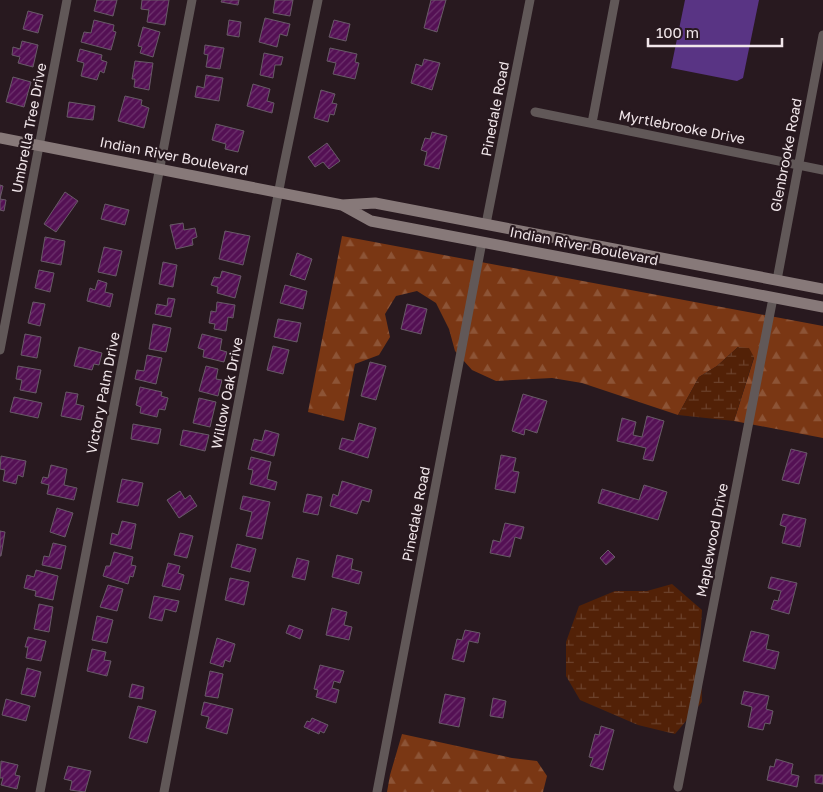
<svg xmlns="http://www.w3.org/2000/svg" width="823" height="792" font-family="'Golos Text',sans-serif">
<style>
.forest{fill:url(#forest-firs)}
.wetland{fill:url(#wetland-marsh)}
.water{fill:#593484}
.building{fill:url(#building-hatch);stroke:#685b67}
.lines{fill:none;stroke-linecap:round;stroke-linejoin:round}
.street{stroke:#615858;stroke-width:9}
.secondary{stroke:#877979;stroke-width:11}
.labels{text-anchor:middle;stroke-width:4.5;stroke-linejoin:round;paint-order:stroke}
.street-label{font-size:14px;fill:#f1e6ea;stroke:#28191f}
</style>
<defs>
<pattern id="forest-firs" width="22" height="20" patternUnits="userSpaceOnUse" patternTransform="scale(1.25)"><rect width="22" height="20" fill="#7a3714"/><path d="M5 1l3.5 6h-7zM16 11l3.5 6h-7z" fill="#8d5436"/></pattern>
<pattern id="wetland-marsh" width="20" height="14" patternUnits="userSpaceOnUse" patternTransform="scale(1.25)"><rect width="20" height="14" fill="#522107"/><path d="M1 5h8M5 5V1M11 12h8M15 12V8" fill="none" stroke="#6b412b"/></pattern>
<pattern id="building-hatch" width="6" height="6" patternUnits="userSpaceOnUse" patternTransform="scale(1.25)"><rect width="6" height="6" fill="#541054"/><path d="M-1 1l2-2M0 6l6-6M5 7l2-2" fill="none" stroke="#6d336d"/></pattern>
</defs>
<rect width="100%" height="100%" fill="#28191f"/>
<!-- forest -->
<path class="forest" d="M342 236 823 326V438L734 421 754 358 738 347 717 366 699 377 678 415 582 383 552 378 496 381 472 370 455 351 449 329 436 303 417 291 396 296 385 314 390 337 379 355 355 364 344 421 308 412Z
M402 734 512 758 537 761 547 776 543 792H387L390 775Z"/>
<!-- wetland -->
<path class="wetland" d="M738 347 749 348 754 357 734 421 678 415 699 377 717 366Z
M672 584 702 610 700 644 702 702 675 734 638 725 580 700 566 676V642L579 606 615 591H647Z"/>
<!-- water -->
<path class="water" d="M685 0H759L743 78 737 81 671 68Z"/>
<!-- building -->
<path class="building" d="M96 0H117L113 16 94 11 97 0Z
M142 0H169L165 25 147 22 149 10 141 9Z
M222 0H239L238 5 221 2Z
M275 0H293L290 16 273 13Z
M431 0H446L437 32 424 28Z
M28 11 43 15 38 33 23 29Z
M265 18 290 24 287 36 280 34 277 47 259 42Z
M94 20 114 25 113 31 116 32 111 50 81 42 84 32 91 33Z
M229 20 241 22 239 37 227 35Z
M334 20 350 24 346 41 329 37Z
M143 27 160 32 153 57 140 53 142 47 138 46Z
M22 41 38 45 33 67 18 63 20 57 12 55 13 47 20 49Z
M205 45 224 48 220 69 206 67 208 55 204 54Z
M330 48 357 54 355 62 359 63 355 79 333 74 336 63 327 61Z
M80 49 102 55 101 60 107 62 104 73 100 71 97 80 81 76 84 63 77 61Z
M264 53 283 57 281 65H275L273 78 260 75Z
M424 59 440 63 432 90 411 83 416 64 422 66Z
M135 61 153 63 149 90 134 87 135 79H132Z
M206 75 223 78 219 101 195 97 197 86 204 88Z
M13 77 31 82 24 107 6 102Z
M253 84 270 89 267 101 274 103 272 113 247 106Z
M321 90 335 94 332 103 337 104 334 115 330 114 328 122 314 118Z
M125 96 142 100 141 105 149 108 144 128 118 121Z
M69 102 95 106 93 120 67 117Z
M216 124 244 131 238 152 225 149 226 144 212 140Z
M432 132 447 136 439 169 424 165 427 152 421 150 425 138 430 139Z
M327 143 340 161 329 169 323 162 315 167 308 157Z
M0 185 3 186 0 199 6 200 4 211 0 210Z
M65 192 78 201 56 232 44 224Z
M105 204 129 210 125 225 101 219Z
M183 223 184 230 195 228 197 237 192 239 193 245 176 249 170 225Z
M225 231 250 236 243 265 219 259Z
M45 237 65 241 61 265 41 261Z
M104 247 122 251 116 276 98 272Z
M297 253 312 259 305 280 290 275Z
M163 262 177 265 173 287 159 284Z
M39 270 54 273 50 292 35 288Z
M222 271 241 276 235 298 217 293 218 287 211 285 214 277 220 278Z
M98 280 107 283 105 292 113 294 110 307 87 301 90 288 95 290Z
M285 285 307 291 303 309 280 303Z
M168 298 175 299 171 317 155 314 157 304 167 306Z
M33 302 45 304 40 326 28 323Z
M217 302 235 305 233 318 228 317 226 331 214 329 215 324 209 323 211 311 216 312Z
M407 304 427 309 421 334 401 329Z
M278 319 301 323 297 342 274 337Z
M153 324 171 328 166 352 149 349Z
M25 334 41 337 37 358 21 355Z
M202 334 222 339 220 350 227 352 224 362 203 357 204 350 198 348Z
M273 346 289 350 283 374 267 370Z
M79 347 102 353 99 365 94 364 92 370 74 366Z
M147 355 162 358 156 384 135 379 137 370 144 371Z
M370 362 386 366 376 400 361 396Z
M18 366 41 370 36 393 20 390 22 380 16 379Z
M206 366 218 369 216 379 222 380 218 396 199 391Z
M140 387 162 392 161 396 168 398 165 410 159 409 157 417 140 413 141 407 136 405Z
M66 392 78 394 76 404 84 406 81 420 61 416Z
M523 394 547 401 537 433 525 429 524 435 512 431Z
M14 397 42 403 38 418 10 412Z
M199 398 216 402 210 427 193 423Z
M647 416 664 421 653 461 643 459 646 448 617 441 622 418 636 422 633 435 642 437Z
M359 423 376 428 368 458 339 449 342 438 354 441Z
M133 424 161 429 158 444 131 439Z
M183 430 209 435 205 451 180 445Z
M265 430 279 434 274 456 251 450 254 439 262 441Z
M791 449 807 453 799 484 782 480Z
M501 455 516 458 513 471 519 472 515 493 495 489Z
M1 456 26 461 23 477 18 475 16 484 3 481 5 470 0 469Z
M251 457 271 462 267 479 277 482 275 490 250 484 253 470 248 469Z
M51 465 67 469 64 485 77 488 74 500 47 494 49 485 41 483 43 477 48 478Z
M122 479 143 483 138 506 117 502Z
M342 481 372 490 369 502 362 500 357 514 330 506 333 494 338 496Z
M644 485 667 492 658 520 598 503 602 489 639 500Z
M180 491 185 499 190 495 197 506 179 518 167 500Z
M307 494 322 497 318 515 303 512Z
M243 496 270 502 262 539 246 536 252 512 240 509Z
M57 508 73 513 65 537 50 532Z
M783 514 806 519 800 547 782 543 786 527 780 525Z
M122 521 136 524 131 549 110 544 112 533 118 535Z
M505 523 524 527 521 539 515 537 510 557 490 553 493 540 500 542Z
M0 531 5 532 1 556H0Z
M180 533 193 536 187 558 174 555Z
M53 543 66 546 61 569 42 565 44 556 49 557Z
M237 544 256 549 250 572 231 567Z
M608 550 615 557 606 565 600 558Z
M114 552 133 557 131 565 136 566 133 577 130 576 128 584 103 576 106 566H110Z
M337 555 353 559 351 569 362 572 359 584 332 577Z
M297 558 309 561 305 580 292 577Z
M168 563 180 566 178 573 184 575 180 590 162 586Z
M36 570 58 576 53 600 35 596 36 591 24 588 27 575 34 577Z
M771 577 797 583 789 614 771 609 774 600 778 601 781 591 768 588Z
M230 578 249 582 244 605 225 600Z
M108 585 123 589 117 611 100 607Z
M154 596 179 601 176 612 165 609 162 621 149 618Z
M39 604 53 607 49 632 34 629Z
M332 608 347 612 344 625 352 627 349 640 326 635Z
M97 616 113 620 107 643 92 640Z
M289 625 303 630 300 639 286 633Z
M465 630 480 633 478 643 469 641 464 662 452 659 457 639 462 640Z
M751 631 769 635 766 649 779 652 775 669 743 661Z
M28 637 46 641 41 661 26 658 28 647H25Z
M217 638 235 644 230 662 225 660 223 667 210 663Z
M92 649 106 652 104 660 111 661 107 676 87 671Z
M320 665 344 671 340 683 334 681 332 688 339 690 336 703 316 697 318 690 314 689Z
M27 668 41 672 35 697 21 694Z
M210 671 223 674 218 698 205 696Z
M132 684 144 687 142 699 129 697Z
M744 691 769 696 766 709 773 711 770 724 765 723 763 730 748 727 752 707 741 704Z
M445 694 465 698 459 727 439 723Z
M493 698 506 701 503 718 490 716Z
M6 699 30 706 26 721 2 715Z
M204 702 233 709 227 734 206 728 209 717 201 715Z
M138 706 156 711 147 743 129 738Z
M312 718 328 725 324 733 320 731 319 734 304 727 307 721 310 722Z
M601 726 614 730 603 770 590 766 593 758 589 757 595 734 599 735Z
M776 759 793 764 791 774 799 776 797 787 767 780 770 766 774 767Z
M1 761 18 765 15 775 20 776 17 789 1 785 3 778H0Z
M68 766 91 771 85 792 70 790 72 781 64 779Z
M815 775H823V784L815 783Z"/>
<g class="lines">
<!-- street -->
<path class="street" d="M535 112 823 170
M592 123 615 0
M486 224 530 0
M777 280 823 35
M0 350 67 0
M678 787 773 298
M40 792 192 0
M164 792 282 174 318 0
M377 792 482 242"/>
<!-- secondary -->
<path class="secondary" d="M0 138 342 205 375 203 823 289
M342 205 371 221 823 307"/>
</g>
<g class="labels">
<!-- street labels -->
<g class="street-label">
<text transform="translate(495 109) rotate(-79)" y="5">Pinedale Road</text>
<text transform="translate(682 127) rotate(11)" y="5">Myrtlebrooke Drive</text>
<text transform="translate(29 128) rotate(-79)" y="5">Umbrella Tree Drive</text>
<text transform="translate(786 155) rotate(-79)" y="5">Glenbrooke Road</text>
<text transform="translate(174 156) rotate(11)" y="5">Indian River Boulevard</text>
<text transform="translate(584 246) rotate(11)" y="5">Indian River Boulevard</text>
<text transform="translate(103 393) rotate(-79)" y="5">Victory Palm Drive</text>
<text transform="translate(227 393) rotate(-79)" y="5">Willow Oak Drive</text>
<text transform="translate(416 514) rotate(-79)" y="5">Pinedale Road</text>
<text transform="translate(712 540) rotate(-79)" y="5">Maplewood Drive</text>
</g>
</g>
<!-- scale -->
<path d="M648 38v8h134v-8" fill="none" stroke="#f1e6ea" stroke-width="2.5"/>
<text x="656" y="38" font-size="15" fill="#f1e6ea" stroke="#28191f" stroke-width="4" paint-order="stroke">100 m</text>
</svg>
